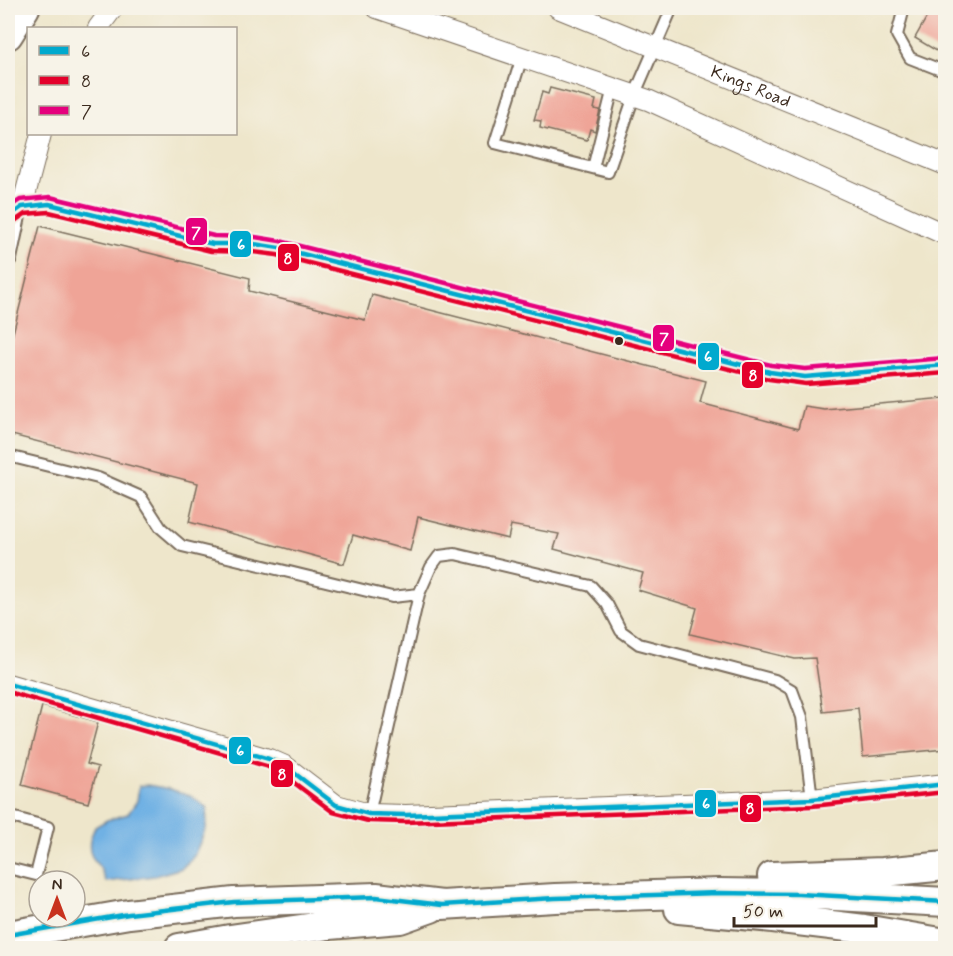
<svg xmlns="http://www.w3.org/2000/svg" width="953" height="956" font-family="Mynerve,sans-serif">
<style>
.water{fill:#70b1e4;stroke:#566e81;stroke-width:1.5}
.building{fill:#efa497}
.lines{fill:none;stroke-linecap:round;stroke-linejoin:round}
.lane-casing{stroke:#7a6c5b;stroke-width:14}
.street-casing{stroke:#7a6c5b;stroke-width:22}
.secondary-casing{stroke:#7a6c5b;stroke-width:32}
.lane{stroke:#fff;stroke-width:10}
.street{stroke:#fff;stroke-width:20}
.secondary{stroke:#fff;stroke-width:28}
.bus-1-casing{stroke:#f7f3e8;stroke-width:9}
.bus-2-casing{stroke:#f7f3e8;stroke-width:9}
.bus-3-casing{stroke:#f7f3e8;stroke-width:9}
.bus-1{stroke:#00a9ce;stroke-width:4.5}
.bus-2{stroke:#e4002b;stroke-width:4.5}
.bus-3{stroke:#e5007d;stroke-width:4.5}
.bus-dot{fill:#3b2a1e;stroke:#f7f3e8;stroke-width:2}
.labels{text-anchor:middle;stroke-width:4.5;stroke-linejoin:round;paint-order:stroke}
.street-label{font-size:18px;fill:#3b2a1e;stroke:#f7f3e8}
.line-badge{stroke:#f7f3e8;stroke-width:2}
.badge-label{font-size:16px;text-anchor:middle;font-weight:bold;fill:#fff}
</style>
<rect width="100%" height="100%" fill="#f7f3e8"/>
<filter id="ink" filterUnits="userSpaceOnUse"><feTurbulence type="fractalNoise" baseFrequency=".0167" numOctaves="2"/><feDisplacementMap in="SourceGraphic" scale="12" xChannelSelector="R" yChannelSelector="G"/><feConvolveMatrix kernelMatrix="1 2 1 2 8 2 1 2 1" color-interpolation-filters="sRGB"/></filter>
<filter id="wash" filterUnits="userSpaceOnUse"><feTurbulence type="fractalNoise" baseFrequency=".008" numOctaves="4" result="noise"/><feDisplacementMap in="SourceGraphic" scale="24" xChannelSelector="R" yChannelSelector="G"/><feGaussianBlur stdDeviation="1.35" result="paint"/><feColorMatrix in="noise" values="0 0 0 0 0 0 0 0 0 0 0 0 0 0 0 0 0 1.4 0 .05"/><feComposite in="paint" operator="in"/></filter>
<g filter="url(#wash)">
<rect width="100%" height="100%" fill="#eee6cb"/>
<!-- water -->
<path class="water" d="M147 785 170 789 191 796 207 808 206 828 194 856 182 868 154 876 106 882C104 877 102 872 100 868 99 865 95 863 94 860 86 848 90 838 95 827L107 820 128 814 137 801 139 786Z"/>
<g id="blocks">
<!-- building -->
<path class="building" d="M932 8H945V56L915 38Z
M550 88 596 100 594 109 600 110 595 131 590 129 587 140 540 128 541 121 534 120 542 92 548 94Z
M40 226 250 278 249 291 365 320 372 295 706 381 700 403 798 429 804 406 824 409 945 398V749L863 757 858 708 823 712 815 658 795 659 690 634 697 608 638 590 643 573 554 549 559 534 511 525 508 539 418 517 410 551 353 535 344 564 189 522 198 483 8 434V353Z
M42 706 98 722 87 764 98 767 88 803 22 785Z"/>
</g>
</g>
<g filter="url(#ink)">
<use href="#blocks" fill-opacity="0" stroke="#7a6c5b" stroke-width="1.5"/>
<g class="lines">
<!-- lane casing -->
<g class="lane-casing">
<path id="lane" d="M904 8 897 35 910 58 946 72
M522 57 495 143 608 172 634 96 672 8
M593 168 613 88
M8 263 11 259 22 207 49 204 213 244H254L279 248 770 372 805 377 946 365
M8 456 98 478 141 497 161 528 182 546 392 597 419 594
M369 814 419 594 431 567 439 556 455 554 591 586 607 604 621 631 639 644 775 680 792 690 802 717 812 799
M8 816 48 827 36 875 8 868"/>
</g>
<!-- street casing -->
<g class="street-casing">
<g id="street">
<path d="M377 8 648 100 946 235"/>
<path id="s1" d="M558 8 946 165"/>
<path d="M98 28 113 8"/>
<path d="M8 217 22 207 41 134"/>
<path d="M8 684 269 759 285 766 336 805 369 814 406 815 812 799 946 784"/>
</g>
</g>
<!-- secondary casing -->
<g class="secondary-casing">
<path id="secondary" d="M8 35 25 8
M772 876 883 872 946 866
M679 909 773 918 864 929 946 943
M8 935 129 914 234 902 376 897 442 905 555 898 719 893 799 894 946 902
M179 948 230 939 329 925 400 919 431 908"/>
</g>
<!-- lane -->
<use href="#lane" class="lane"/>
<!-- street -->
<use href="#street" class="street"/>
<!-- secondary -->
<use href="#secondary" class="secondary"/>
<!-- bus-1 casing -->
<g class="bus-1-casing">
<path id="bus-1" d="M8 217 22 207 49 204 213 244H254L279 248 770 372 805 377 946 365
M8 684 269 759 285 766 336 805 369 814 406 815 812 799 946 784
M8 935 129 914 234 902 376 897 442 905 555 898 719 893 799 894 946 902"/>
</g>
<!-- bus-2 casing -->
<g class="bus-2-casing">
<path id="bus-2" d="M12 223 25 214 49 212 211 251 253 252 277 255 769 379 806 384 946 373
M8 692 266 766 281 773 333 812 368 821 406 822 812 806 946 792"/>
</g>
<!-- bus-3 casing -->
<g class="bus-3-casing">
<path id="bus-3" d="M8 208 20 200 50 197 214 236 255 237 280 241 771 365 805 369 945 358"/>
</g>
<!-- bus-1 -->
<use href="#bus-1" class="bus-1"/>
<!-- bus-2 -->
<use href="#bus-2" class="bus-2"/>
<!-- bus-3 -->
<use href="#bus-3" class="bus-3"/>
</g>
</g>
<!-- markers -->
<circle class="bus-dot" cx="619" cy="341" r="5"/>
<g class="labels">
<!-- street labels -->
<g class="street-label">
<text dy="6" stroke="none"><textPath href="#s1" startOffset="208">Kings Road</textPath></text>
</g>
</g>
<g class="line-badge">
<rect x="185" y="217" width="23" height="29" rx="6" fill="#e5007d"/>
<rect x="229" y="230" width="23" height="28" rx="6" fill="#00a9ce"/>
<rect x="277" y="243" width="23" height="29" rx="6" fill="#e4002b"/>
<rect x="652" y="324" width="23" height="28" rx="6" fill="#e5007d"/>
<rect x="697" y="342" width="23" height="29" rx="6" fill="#00a9ce"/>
<rect x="741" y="361" width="23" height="28" rx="6" fill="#e4002b"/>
<rect x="228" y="736" width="24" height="29" rx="6" fill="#00a9ce"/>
<rect x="270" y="759" width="24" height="29" rx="6" fill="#e4002b"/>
<rect x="694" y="789" width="23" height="29" rx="6" fill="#00a9ce"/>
<rect x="739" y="794" width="23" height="29" rx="6" fill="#e4002b"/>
</g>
<g class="badge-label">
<text x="196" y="238">7</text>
<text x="241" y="250">6</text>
<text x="288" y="264">8</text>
<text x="664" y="344">7</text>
<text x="708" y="362">6</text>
<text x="753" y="381">8</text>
<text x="240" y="756">6</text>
<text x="282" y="780">8</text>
<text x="706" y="809">6</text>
<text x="750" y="814">8</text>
</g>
<!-- margin -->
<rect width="953" height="956" fill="none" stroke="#f7f3e8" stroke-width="30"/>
<!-- legend -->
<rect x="27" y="27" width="210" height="108" fill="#f7f3e8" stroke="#aca397" stroke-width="1.5"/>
<rect x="39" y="46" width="30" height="9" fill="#00a9ce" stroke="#aca397" stroke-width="1.5"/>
<text x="81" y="57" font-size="18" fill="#3b2a1e">6</text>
<rect x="39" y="76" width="30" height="9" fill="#e4002b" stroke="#aca397" stroke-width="1.5"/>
<text x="81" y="87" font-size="18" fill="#3b2a1e">8</text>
<rect x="39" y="106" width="30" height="9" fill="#e5007d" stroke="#aca397" stroke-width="1.5"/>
<text x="81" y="117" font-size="18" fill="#3b2a1e">7</text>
<!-- north arrow -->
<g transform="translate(57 899)"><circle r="28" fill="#f7f3e8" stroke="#aca397" stroke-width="1.5"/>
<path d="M0-4.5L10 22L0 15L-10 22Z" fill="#c8321e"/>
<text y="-9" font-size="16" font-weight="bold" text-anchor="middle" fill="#3b2a1e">N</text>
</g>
<!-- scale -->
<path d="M734 917v9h142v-9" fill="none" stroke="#3b2a1e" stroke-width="3"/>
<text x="743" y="917" font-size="18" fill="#3b2a1e" stroke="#f7f3e8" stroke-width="4.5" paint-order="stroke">50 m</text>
</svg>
